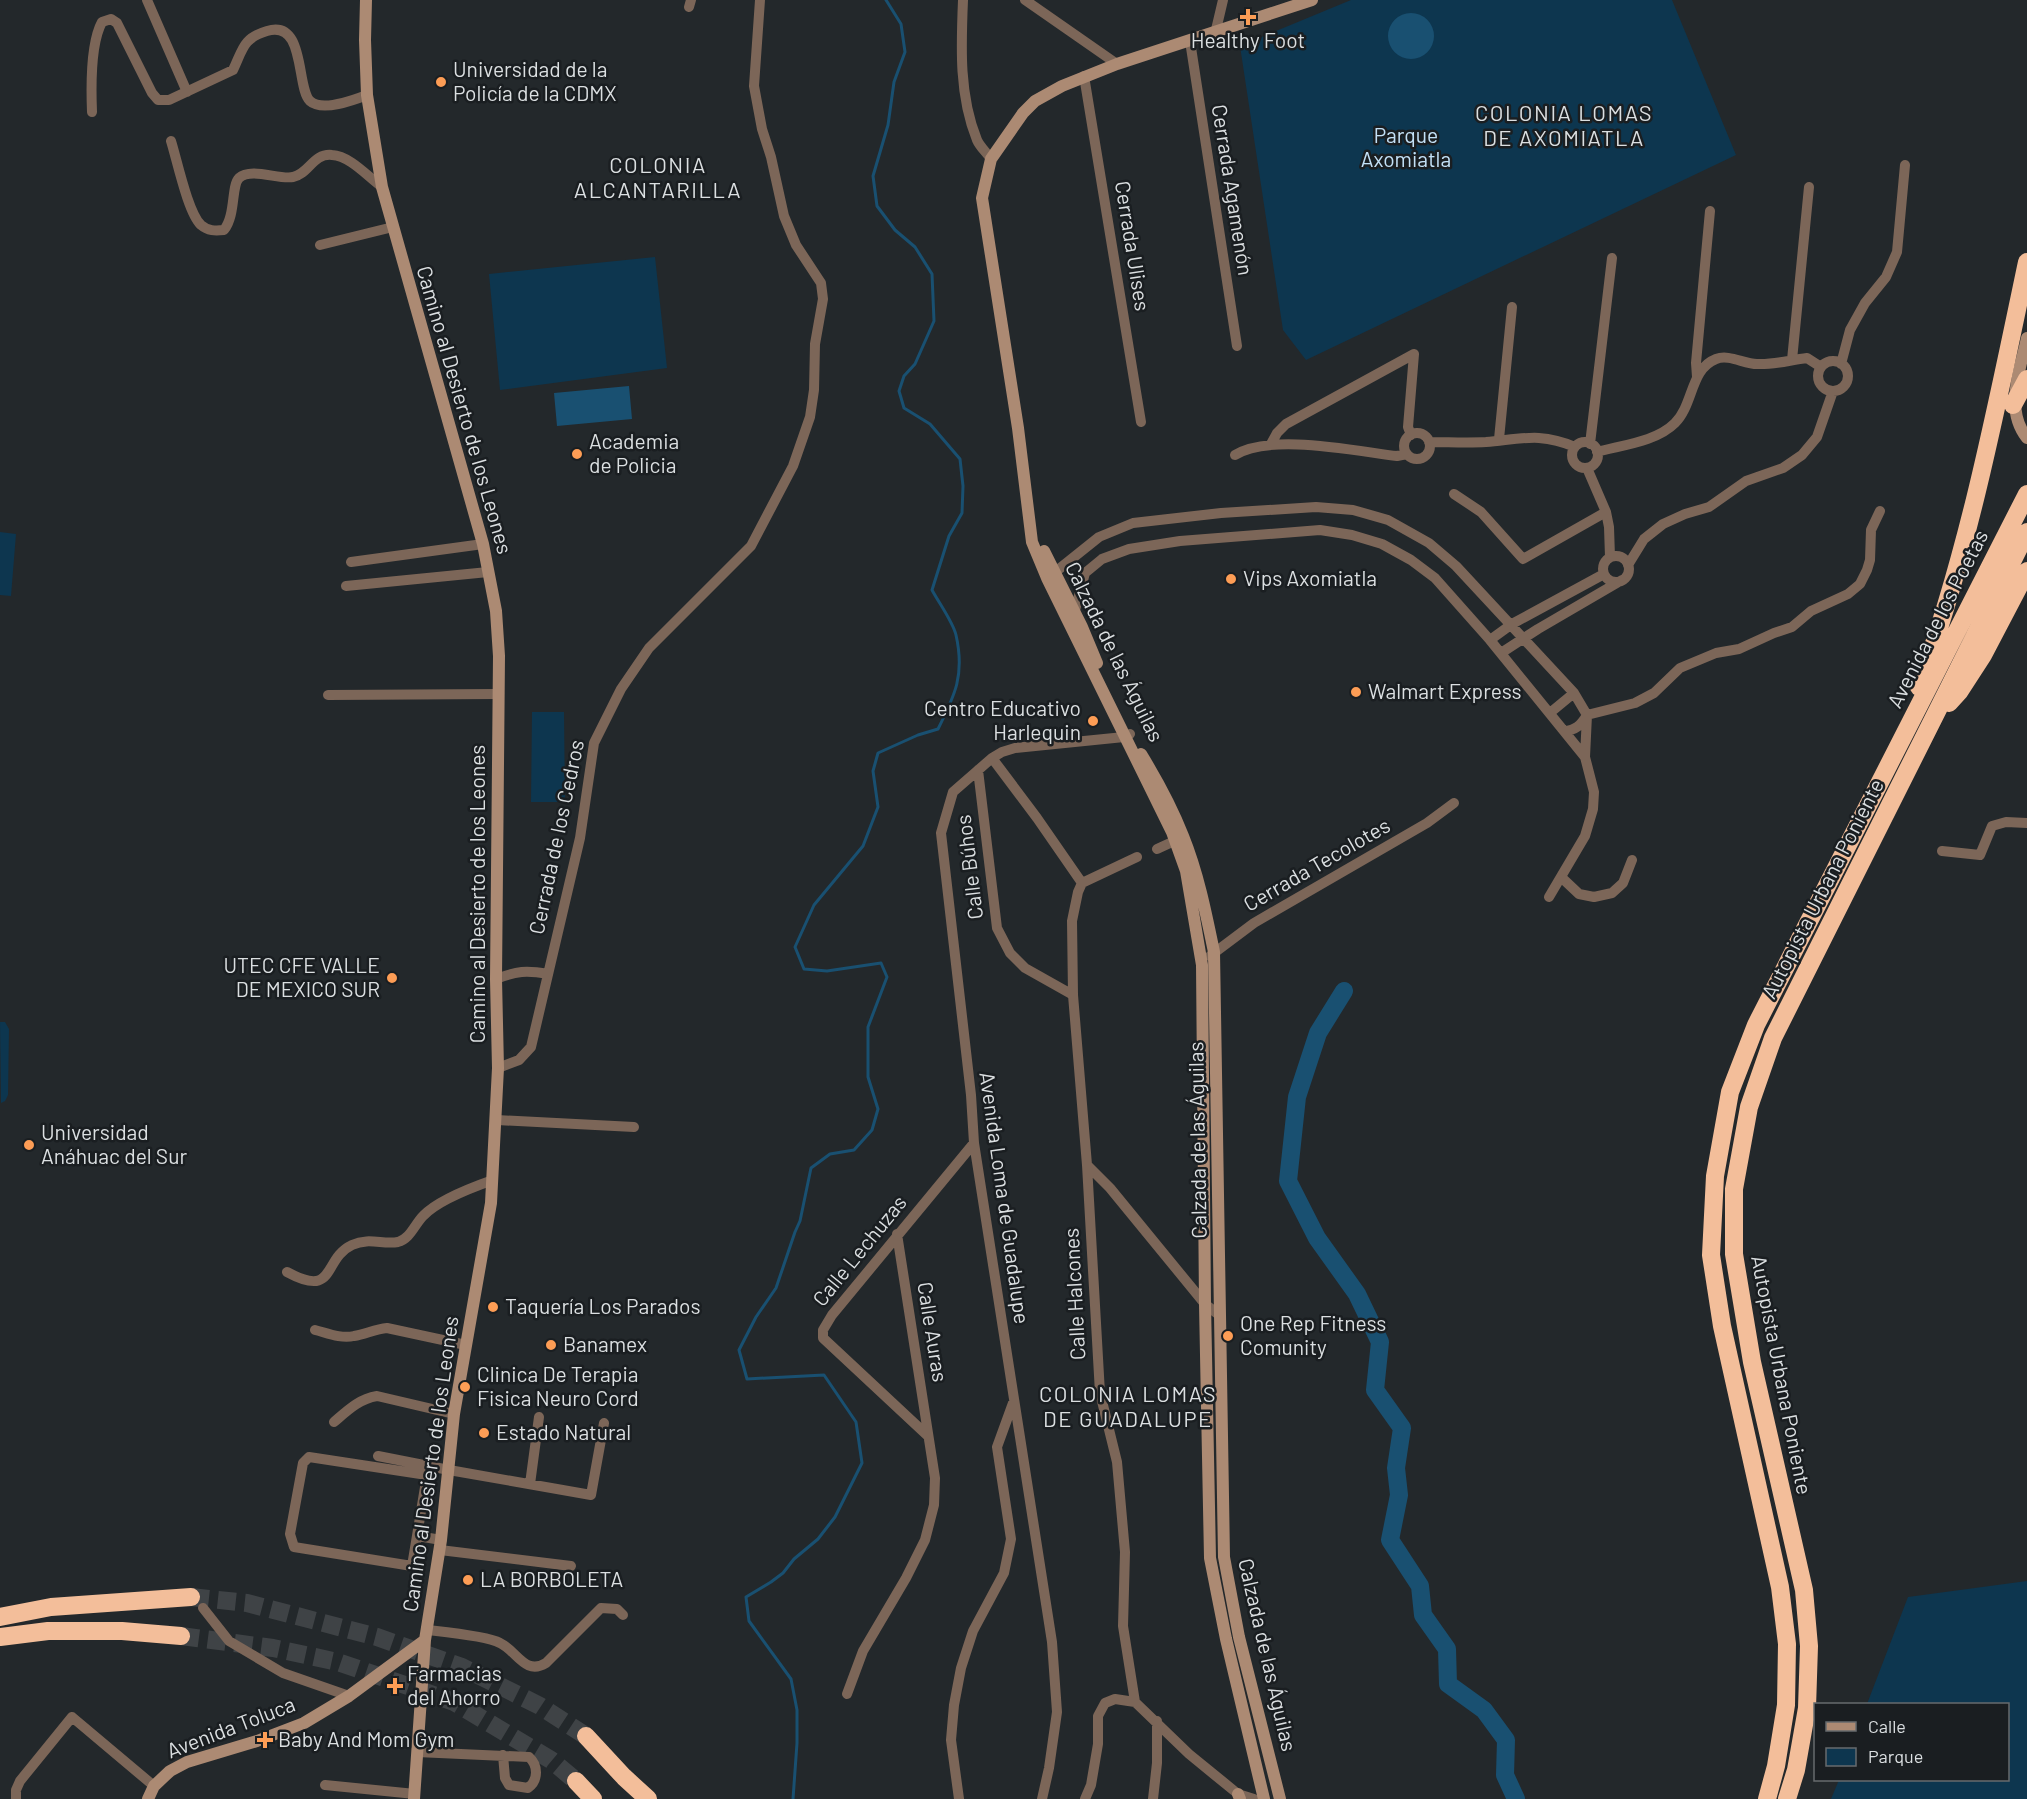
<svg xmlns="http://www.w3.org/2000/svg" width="2027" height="1799" font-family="Barlow,sans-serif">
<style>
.green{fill:#0d364f}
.water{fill:#195071}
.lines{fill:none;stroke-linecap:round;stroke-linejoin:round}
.stream{stroke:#195071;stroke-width:3}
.river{stroke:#195071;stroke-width:18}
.highway-tunnel{stroke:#3f4346;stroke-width:18;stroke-dasharray:18 9;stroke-linecap:butt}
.street{stroke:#7c6658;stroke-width:10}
.secondary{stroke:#ac8a73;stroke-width:12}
.highway{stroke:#f3be9a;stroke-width:18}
.poi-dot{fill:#fd9d55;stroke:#1a1e21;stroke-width:2}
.labels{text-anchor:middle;stroke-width:5;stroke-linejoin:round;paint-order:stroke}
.poi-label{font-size:21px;fill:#dbdfe1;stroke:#1a1e21;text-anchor:start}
.park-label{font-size:21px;fill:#c3e1f7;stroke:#1a1e21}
.street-label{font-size:21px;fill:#dbdfe1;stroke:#1a1e21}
.neighbourhood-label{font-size:22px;letter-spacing:1.5px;fill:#dbdfe1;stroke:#1a1e21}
</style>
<rect width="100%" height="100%" fill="#23282b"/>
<!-- green -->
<path class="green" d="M1351 0H1672L1736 155 1306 360 1283 330 1240 46Z
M655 257 667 368 500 390 489 274Z
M0 532 16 534 11 596 0 595Z
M532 712H564L565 802H531Z
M0 1022H5L9 1029 8 1095 5 1101 1 1103Z
M2027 1581V1799H1831L1839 1780H2008V1704H1867L1908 1597Z"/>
<!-- water -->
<path class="water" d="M1388 36a23 23 0 1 1 46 0a23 23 0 1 1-46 0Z
M629 386 632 419 557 426 554 393Z"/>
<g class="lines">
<!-- stream -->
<path class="stream" d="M793 1799 797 1743V1710L791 1679 749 1621 746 1597 771 1582 783 1573 794 1559 818 1539 835 1517 862 1463 856 1422 824 1375 747 1379 739 1350 756 1317 776 1288 795 1232 800 1221 811 1168 830 1154 854 1150 872 1130 878 1109 868 1077V1027L887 977 881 963 827 971 804 969 795 947 814 905 863 846 878 807 873 771 878 753 918 735 938 729C955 695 965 675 956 635 953 622 939 603 932 590L949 536 962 513 963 486 960 459 930 424 904 408 899 391 904 376 915 364 934 321 932 274 915 247 895 230 877 206 873 176 888 125 894 82 905 52 901 24 886 0"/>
<!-- river -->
<path class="river" d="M1344 991 1318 1033 1297 1097 1288 1181 1317 1238 1357 1294 1380 1342 1375 1390 1402 1428 1396 1468 1399 1495 1390 1540 1420 1586 1423 1615 1447 1649 1448 1684 1484 1710 1506 1740 1505 1775 1516 1799"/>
<!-- highway-tunnel -->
<path class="highway-tunnel" d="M191 1597 247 1603 377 1637 462 1667 540 1706 586 1736
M181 1636 273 1648 338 1662 454 1702 551 1760 576 1781"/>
<!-- street -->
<path class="street" d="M147 0 187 92
M963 0C961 47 959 96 977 140 980 147 987 153 991 159
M1025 0 1117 64
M689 7 691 0
M1215 34 1223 0
M1190 41 1237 346
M1084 76 1141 422
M92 112C91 87 90 44 102 22L111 19 117 23 152 93 158 100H169L233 70C243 49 243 38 267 31 306 19 296 88 310 101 322 112 354 100 367 95
M171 141C177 160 188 213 201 225 208 231 215 231 224 230 236 215 231 186 239 178 251 167 279 180 293 177 309 174 313 153 332 155 350 156 367 176 382 187
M320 245 393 227
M1792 360 1809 187
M1818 376a15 15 0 1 1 30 0a15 15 0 1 1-30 0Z
M1841 364 1850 330 1865 303 1886 277 1897 252 1905 165
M1697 377 1696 363 1710 211
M1404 446a13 13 0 1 1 26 0a13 13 0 1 1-26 0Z
M1411 435 1408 427 1414 354
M1499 439 1512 307
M1429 442C1448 442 1468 443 1486 442 1521 439 1541 432 1575 447
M1572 455a13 13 0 1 1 26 0a13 13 0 1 1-26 0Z
M1271 444 1277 433 1286 424 1414 354
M1590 444 1612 258
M1597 452C1622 445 1656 442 1675 423 1694 404 1690 369 1716 359 1729 354 1744 364 1757 364 1774 365 1790 360 1807 358L1821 367
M1235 455C1270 433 1355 451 1397 456L1407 454
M1587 468 1606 512 1609 527 1610 557
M1454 494 1481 512 1523 559 1606 512
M1603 569a13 13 0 1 1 26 0a13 13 0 1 1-26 0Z
M351 562 483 544
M1628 565 1644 539 1663 524 1685 514 1709 507 1746 481 1783 468 1802 455 1817 437 1833 391
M1054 573 1099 537 1133 523 1221 513 1316 507 1353 510 1388 520 1429 543 1456 566 1574 693 1587 715 1585 757
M346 586 488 572
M1074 614 1085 573 1102 559 1129 549 1180 541 1320 530 1352 535 1382 544 1411 560 1435 578 1490 640 1585 757 1594 792 1593 809 1585 836 1549 897
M1490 640 1512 624 1604 574
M1501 653 1538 629 1622 580
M328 695 498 694
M1551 712 1574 693
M1564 731C1576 730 1581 725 1587 715L1635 703 1654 693 1680 668 1716 653 1739 649 1774 633 1792 627 1811 611 1848 594 1860 584 1867 570 1870 560 1871 530 1880 511
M992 758 1037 818 1082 883
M978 770 997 928 1010 953 1025 968 1073 995
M1157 849 1181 838
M1942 851 1980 855 1992 826 2006 822 2027 823
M1561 877 1579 894 1594 897 1612 893 1623 883 1632 860
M1210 956 1254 923 1427 823 1454 803
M496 979C517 971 526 970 548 974
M498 1068 519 1060 531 1047 580 838 594 743 621 689 649 648 751 546 793 466 810 417 814 390 815 344 823 299 821 283 796 245 784 216 771 157 762 129 754 86 760 0
M497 1120 634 1127
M1087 1165 1110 1188 1205 1304 1219 1315
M287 1272C337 1299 322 1259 352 1245 369 1237 383 1245 398 1242 410 1239 415 1224 423 1216 437 1201 473 1187 493 1180
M315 1330C327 1333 341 1339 354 1336 366 1334 375 1329 387 1328L466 1345
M334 1422C348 1410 359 1399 377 1396L454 1414
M928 1436 823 1338V1330L832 1315 974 1143
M378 1456 449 1470 591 1495 604 1423
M309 1457 427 1475 412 1566 294 1547 290 1534 303 1463Z
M530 1484 539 1417
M418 1536 441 1540
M440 1550 571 1566
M203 1608 229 1641 283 1673 349 1696
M427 1630C444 1632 487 1636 500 1643 517 1651 525 1676 546 1663L601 1608 617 1609 623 1615
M847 1694 863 1651 906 1578 925 1540 934 1505 935 1478 897 1234
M1135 1702 1123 1626 1125 1552 1117 1462 1100 1393 1087 1165 1073 995 1072 921 1078 892 1082 883 1137 857
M417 1752 529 1757C538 1765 539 1780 528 1788L509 1785 505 1778 503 1755
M325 1785 415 1794
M16 1799V1790L20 1781 72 1717 154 1786
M959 1799 951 1740 954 1705 961 1668 973 1631 1004 1573 1011 1539 997 1447 1013 1403
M1042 1799 1049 1768 1057 1712 1052 1642 974 1143 971 1095 941 833 953 792 992 758 1002 752 1015 748 1124 737 1130 734
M1085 1799 1091 1785 1098 1744V1716L1105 1703 1115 1699 1135 1702 1189 1754 1238 1794 1254 1799
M1153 1799 1157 1763V1721"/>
<!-- secondary -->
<path class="secondary" d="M366 0 365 40 367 95 382 187 483 544 496 611 499 656 496 979 498 1068 491 1203 454 1414 441 1540 425 1640 414 1799
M2027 338C2020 371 2004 409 2027 438
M1044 551 1082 627 1097 663
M1141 754C1157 780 1172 808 1183 836 1198 873 1206 913 1214 952L1224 1557 1239 1637 1280 1799
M1238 1794 1240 1799
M148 1799 154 1786 170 1771 187 1762 257 1741 304 1723 349 1696 425 1640
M1264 1799 1226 1639 1210 1558 1205 1304 1202 965 1186 871 1172 832 1047 578 1032 542 1018 428 982 198 991 159 1023 113 1035 101 1062 86 1117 64 1312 0"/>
<!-- highway -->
<path class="highway" d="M2013 405 2027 379
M1919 687C1969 550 1997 404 2027 262
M1949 703 1959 692 1983 655 2027 571
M0 1617 51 1607 191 1597
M0 1637 48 1631H122L181 1636
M586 1736 624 1777 648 1799
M576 1781 593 1799
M1767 1799 1776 1766 1786 1705 1787 1644 1780 1587 1722 1326 1711 1255 1715 1176 1730 1092 1756 1025 2027 494
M1787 1799 1796 1770 1807 1708 1809 1646 1804 1590 1752 1362 1734 1254V1189L1749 1107 1773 1038 2027 532"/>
</g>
<!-- markers -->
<g class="poi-dot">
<path d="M1245 8h6v6h6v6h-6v6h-6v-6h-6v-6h6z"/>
<circle cx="441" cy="82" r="6"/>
<circle cx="577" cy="454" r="6"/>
<circle cx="1231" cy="579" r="6"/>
<circle cx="1356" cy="692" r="6"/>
<circle cx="1093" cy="721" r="6"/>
<circle cx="392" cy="978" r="6"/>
<circle cx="29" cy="1145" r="6"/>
<circle cx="493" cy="1307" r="6"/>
<circle cx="1228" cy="1336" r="6"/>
<circle cx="551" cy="1345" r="6"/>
<circle cx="465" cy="1387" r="6"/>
<circle cx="484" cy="1433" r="6"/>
<circle cx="468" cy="1580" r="6"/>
<path d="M392 1677h6v6h6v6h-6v6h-6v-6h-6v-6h6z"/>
<path d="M262 1731h6v6h6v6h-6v6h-6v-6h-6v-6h6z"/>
</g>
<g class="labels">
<!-- poi labels -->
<g class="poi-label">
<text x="1248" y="48" text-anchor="middle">Healthy Foot</text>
<text x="453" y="77">Universidad de la<tspan x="453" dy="24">Policía de la CDMX</tspan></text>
<text x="589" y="449">Academia<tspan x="589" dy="24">de Policia</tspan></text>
<text x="1243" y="586">Vips Axomiatla</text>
<text x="1368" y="699">Walmart Express</text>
<text x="1081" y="716" text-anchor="end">Centro Educativo<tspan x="1081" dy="24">Harlequin</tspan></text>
<text x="380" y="973" text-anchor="end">UTEC CFE VALLE<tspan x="380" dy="24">DE MEXICO SUR</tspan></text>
<text x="41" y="1140">Universidad<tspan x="41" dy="24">Anáhuac del Sur</tspan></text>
<text x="505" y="1314">Taquería Los Parados</text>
<text x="1240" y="1331">One Rep Fitness<tspan x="1240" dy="24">Comunity</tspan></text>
<text x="563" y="1352">Banamex</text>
<text x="477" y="1382">Clinica De Terapia<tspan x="477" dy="24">Fisica Neuro Cord</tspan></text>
<text x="496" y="1440">Estado Natural</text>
<text x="480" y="1587">LA BORBOLETA</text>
<text x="407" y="1681">Farmacias<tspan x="407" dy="24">del Ahorro</tspan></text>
<text x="278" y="1747">Baby And Mom Gym</text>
</g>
<!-- park labels -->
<g class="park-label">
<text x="1406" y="143">Parque<tspan x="1406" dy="24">Axomiatla</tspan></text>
</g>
<!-- street labels -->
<g class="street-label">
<text transform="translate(1232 190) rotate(81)" y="7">Cerrada Agamenón</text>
<text transform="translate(1132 246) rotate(81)" y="7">Cerrada Ulises</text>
<text transform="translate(464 410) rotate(74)" y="7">Camino al Desierto de los Leones</text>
<text transform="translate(1938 619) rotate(-63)" y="7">Avenida de los Poetas</text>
<text transform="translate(1114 652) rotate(64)" y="7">Calzada de las Águilas</text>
<text transform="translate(557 837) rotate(-78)" y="7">Cerrada de los Cedros</text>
<text transform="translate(1317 865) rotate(-30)" y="7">Cerrada Tecolotes</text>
<text transform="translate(970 867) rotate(-97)" y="7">Calle Búhos</text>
<text transform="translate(1823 889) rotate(-63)" y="7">Autopista Urbana Poniente</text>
<text transform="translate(478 894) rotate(-90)" y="7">Camino al Desierto de los Leones</text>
<text transform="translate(1198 1140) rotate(-91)" y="7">Calzada de las Águilas</text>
<text transform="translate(1004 1198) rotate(82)" y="7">Avenida Loma de Guadalupe</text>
<text transform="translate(860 1251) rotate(-51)" y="7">Calle Lechuzas</text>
<text transform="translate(1075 1294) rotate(-93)" y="7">Calle Halcones</text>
<text transform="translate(932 1332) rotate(81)" y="7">Calle Auras</text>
<text transform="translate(1781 1375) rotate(79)" y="7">Autopista Urbana Poniente</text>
<text transform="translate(431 1464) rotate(-82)" y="7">Camino al Desierto de los Leones</text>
<text transform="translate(1267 1655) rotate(77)" y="7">Calzada de las Águilas</text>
<text transform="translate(231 1728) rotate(-21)" y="7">Avenida Toluca</text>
</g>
<!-- neighbourhood labels -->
<g class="neighbourhood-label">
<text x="1564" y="121">COLONIA LOMAS<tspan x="1564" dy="25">DE AXOMIATLA</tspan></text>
<text x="658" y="173">COLONIA<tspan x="658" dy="25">ALCANTARILLA</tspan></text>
<text x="1128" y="1402">COLONIA LOMAS<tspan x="1128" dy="25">DE GUADALUPE</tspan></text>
</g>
</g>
<!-- legend -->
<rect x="1814" y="1703" width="195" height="78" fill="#1a1e21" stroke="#676b6e" stroke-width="1.5"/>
<rect x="1826" y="1722" width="30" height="9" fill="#ac8a73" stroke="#676b6e" stroke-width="1.5"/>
<text x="1868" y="1733" font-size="18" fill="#dbdfe1">Calle</text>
<rect x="1826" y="1748" width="30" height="18" fill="#0d364f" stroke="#676b6e" stroke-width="1.5"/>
<text x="1868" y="1763" font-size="18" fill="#dbdfe1">Parque</text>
</svg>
